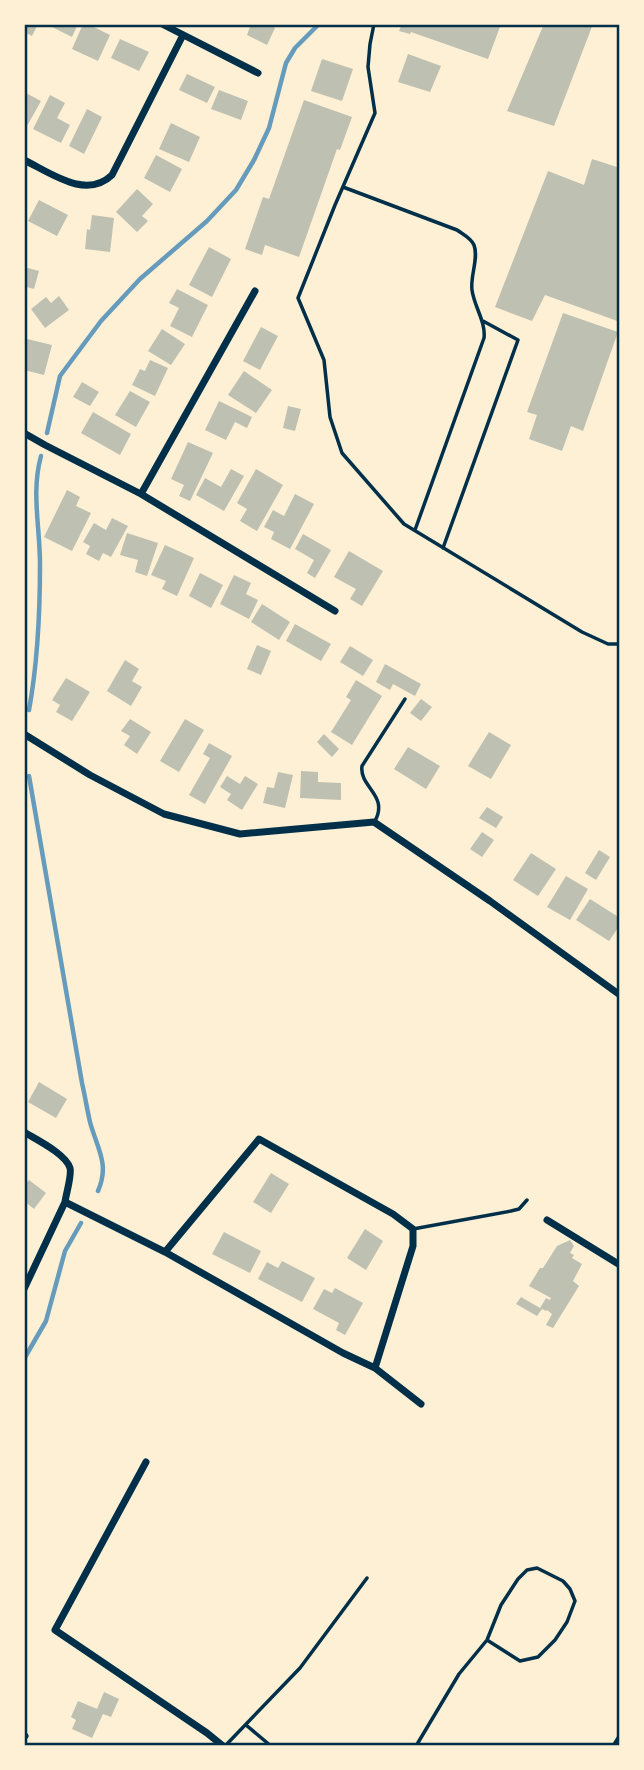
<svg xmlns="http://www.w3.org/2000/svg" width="644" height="1770" font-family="Lora,serif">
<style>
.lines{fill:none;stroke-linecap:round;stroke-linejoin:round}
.stream{stroke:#669bbc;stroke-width:4.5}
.building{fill:#bec0b2}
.service{stroke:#003049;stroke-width:3.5}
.minor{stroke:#003049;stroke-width:7}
.neatline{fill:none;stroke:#003049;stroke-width:2.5}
</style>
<rect width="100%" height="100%" fill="#fdf0d5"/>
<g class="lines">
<!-- stream -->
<path class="stream" d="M47 433 60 376 101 321 140 279 207 221 236 190 254 160 269 128 286 63 295 48 319 24
M29 710C38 661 40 613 40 564 40 527 31 492 41 456
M29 776 82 1083C85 1096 87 1109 90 1122 97 1148 110 1164 98 1191
M24 1359 46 1321 65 1251 81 1223"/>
</g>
<!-- building -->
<path class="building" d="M24 24H38L32 36 24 32Z
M46 24H78L72 37Z
M83 24H88L110 35 98 61 72 49Z
M251 24H269L275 28 267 45 247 35Z
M402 24H501L488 59 411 32 410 34 399 31Z
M544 24H593L554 126 507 111Z
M120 39 149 52 139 71 111 58Z
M408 54 441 66 430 92 398 82Z
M322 59 353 69 342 101 311 91Z
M187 74 215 87 207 103 179 90Z
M219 90 248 101 241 120 211 109Z
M24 92 41 101 27 126 24 125Z
M50 95 65 103 57 118 70 125 61 143 33 129Z
M304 100 352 117 340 150 337 149 299 257 265 245 262 255 245 249 263 197 269 199Z
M87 109 102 117 84 154 69 146Z
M171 123 200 137 189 162 159 149Z
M156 155 182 169 170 192 144 178Z
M592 159 620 168V322L545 295 532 321 495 307 548 171 584 185Z
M137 189 153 204 142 216 148 221 137 232 116 212Z
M39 200 68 215 57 236 28 221Z
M92 215 114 218 110 252 85 249 87 229 90 230Z
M209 247 231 259 212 297 189 285Z
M24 267 39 271 34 289 27 287 25 294Z
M177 289 208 305 192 337 170 326 179 308 169 303Z
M59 296 69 310 45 328 31 309 46 297 51 303Z
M563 313 618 332 583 431 571 426 562 451 529 439 537 415 527 412Z
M261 327 278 336 260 370 243 361Z
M162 329 185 344 171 365 148 351Z
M27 339 52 345 44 375 24 370V350Z
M150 360 168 368 155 396 132 385 140 369 145 371Z
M244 371 272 390 256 413 228 395Z
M82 382 99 392 90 406 73 397Z
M130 391 150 402 136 427 115 415Z
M219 401 252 417 247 428 235 422 226 440 205 430Z
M288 406 301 409 295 431 283 428Z
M93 412 131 434 120 455 81 433Z
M188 442 213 453 190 501 179 496 184 485 171 479Z
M231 469 244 476 224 511 196 495 205 478 221 487Z
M256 469 283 485 257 531 240 521 247 509 237 503Z
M67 490 80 497 76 506 91 513 72 551 44 537Z
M295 494 314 504 290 549 271 539 274 532 264 527 273 510 284 516Z
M112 518 128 526 111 557 103 553 99 561 86 554 90 546 83 542 94 523 106 530Z
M127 533 158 543 147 576 135 572 138 560 120 555Z
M303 534 331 550 315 578 307 573 314 560 295 549Z
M165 545 194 558 177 596 162 589 166 581 151 575Z
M349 551 383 571 362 606 350 599 356 589 334 577Z
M200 573 223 585 211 608 189 596Z
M234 575 251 583 246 594 258 600 249 619 220 604Z
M262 604 290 622 279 640 251 622Z
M295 624 331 644 321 661 286 641Z
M257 645 271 651 261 675 247 669Z
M350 646 373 660 363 676 340 662Z
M125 660 139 669 132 681 142 687 131 706 107 691Z
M385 664 421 684 415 696 393 684 390 690 376 682Z
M66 678 90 692 72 721 56 712 60 705 52 700Z
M356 680 382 696 352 745 331 732 351 700 346 697Z
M421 699 432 707 421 721 410 713Z
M130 719 151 732 137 754 124 745 130 736 121 731Z
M185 719 204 730 179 772 160 761Z
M489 732 511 745 491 779 468 766Z
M324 734 339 749 332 757 317 742Z
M209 743 232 756 205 804 189 795 210 758 203 754Z
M408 747 440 766 426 789 394 769Z
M301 771 318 772V782L341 783V800L300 798Z
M278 772 293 775 285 808 263 803 267 787 274 788Z
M227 776 240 784 245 776 258 784 242 810 227 800 231 794 220 787Z
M487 807 503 817 496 828 479 818Z
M482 832 494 840 482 857 470 849Z
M599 850 610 857 596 880 585 873Z
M531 853 556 869 538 896 513 880Z
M566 876 588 889 570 920 547 907Z
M590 899 620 918V925L609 941 576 920Z
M39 1082 67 1099 56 1118 28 1102Z
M271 1173 289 1184 271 1213 253 1202Z
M29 1180 46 1193 34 1209 24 1201V1185Z
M365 1229 383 1241 366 1270 347 1258Z
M224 1232 261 1251 250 1273 212 1254Z
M570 1240 574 1246 570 1253 574 1255 572 1258 582 1264 573 1281 579 1286 553 1328 546 1325 552 1314 547 1310 546 1311 542 1309 537 1316 516 1304 521 1297 540 1308 546 1298 550 1300 551 1298 529 1286 540 1268H543L557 1246Z
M282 1261 315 1278 302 1302 258 1279 267 1262 278 1268Z
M335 1288 363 1303 345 1335 336 1330 339 1323 313 1309 324 1289 332 1293Z
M104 1692 119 1699 111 1717 103 1714 92 1738 72 1729 76 1720 71 1717 78 1701 97 1709Z"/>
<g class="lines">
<!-- service -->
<path class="service" d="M374 24 370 44 368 67 375 113 335 205 298 298 324 360 330 417 342 453 404 524 582 632 608 644H620
M343 187 457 230C464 235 471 238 474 245 479 258 470 276 472 290 474 306 486 322 484 338L415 530
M443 548 518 340 483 321
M375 821C389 795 359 787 362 766L405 699
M413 1229 511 1211 519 1209 527 1200
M246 1725 271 1746
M225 1746 300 1668 367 1578
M416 1746 459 1674 487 1640 501 1605 518 1579 527 1570 537 1568 563 1581 570 1589 575 1601 567 1622 555 1640 538 1657 520 1661 487 1640"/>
<!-- minor -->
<path class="minor" d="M162 24 258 73
M24 160C51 173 86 200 112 175L183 35
M24 433 45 445 141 494 335 611
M141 494 255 291
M24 734 90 775 164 814 240 834 374 822 490 901 620 995
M24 1132C37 1140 66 1154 70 1168 72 1175 66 1194 65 1202L165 1252 343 1353 375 1368 421 1404
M547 1220 620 1265
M165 1252 259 1139 393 1214 413 1229V1246L375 1368
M24 1289 65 1202
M146 1462 55 1630 207 1733 223 1746
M24 1737 25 1736
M615 1746 620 1738"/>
</g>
<!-- border -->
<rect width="644" height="1770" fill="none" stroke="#fdf0d5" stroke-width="52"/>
<rect x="26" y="26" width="592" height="1718" class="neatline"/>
</svg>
